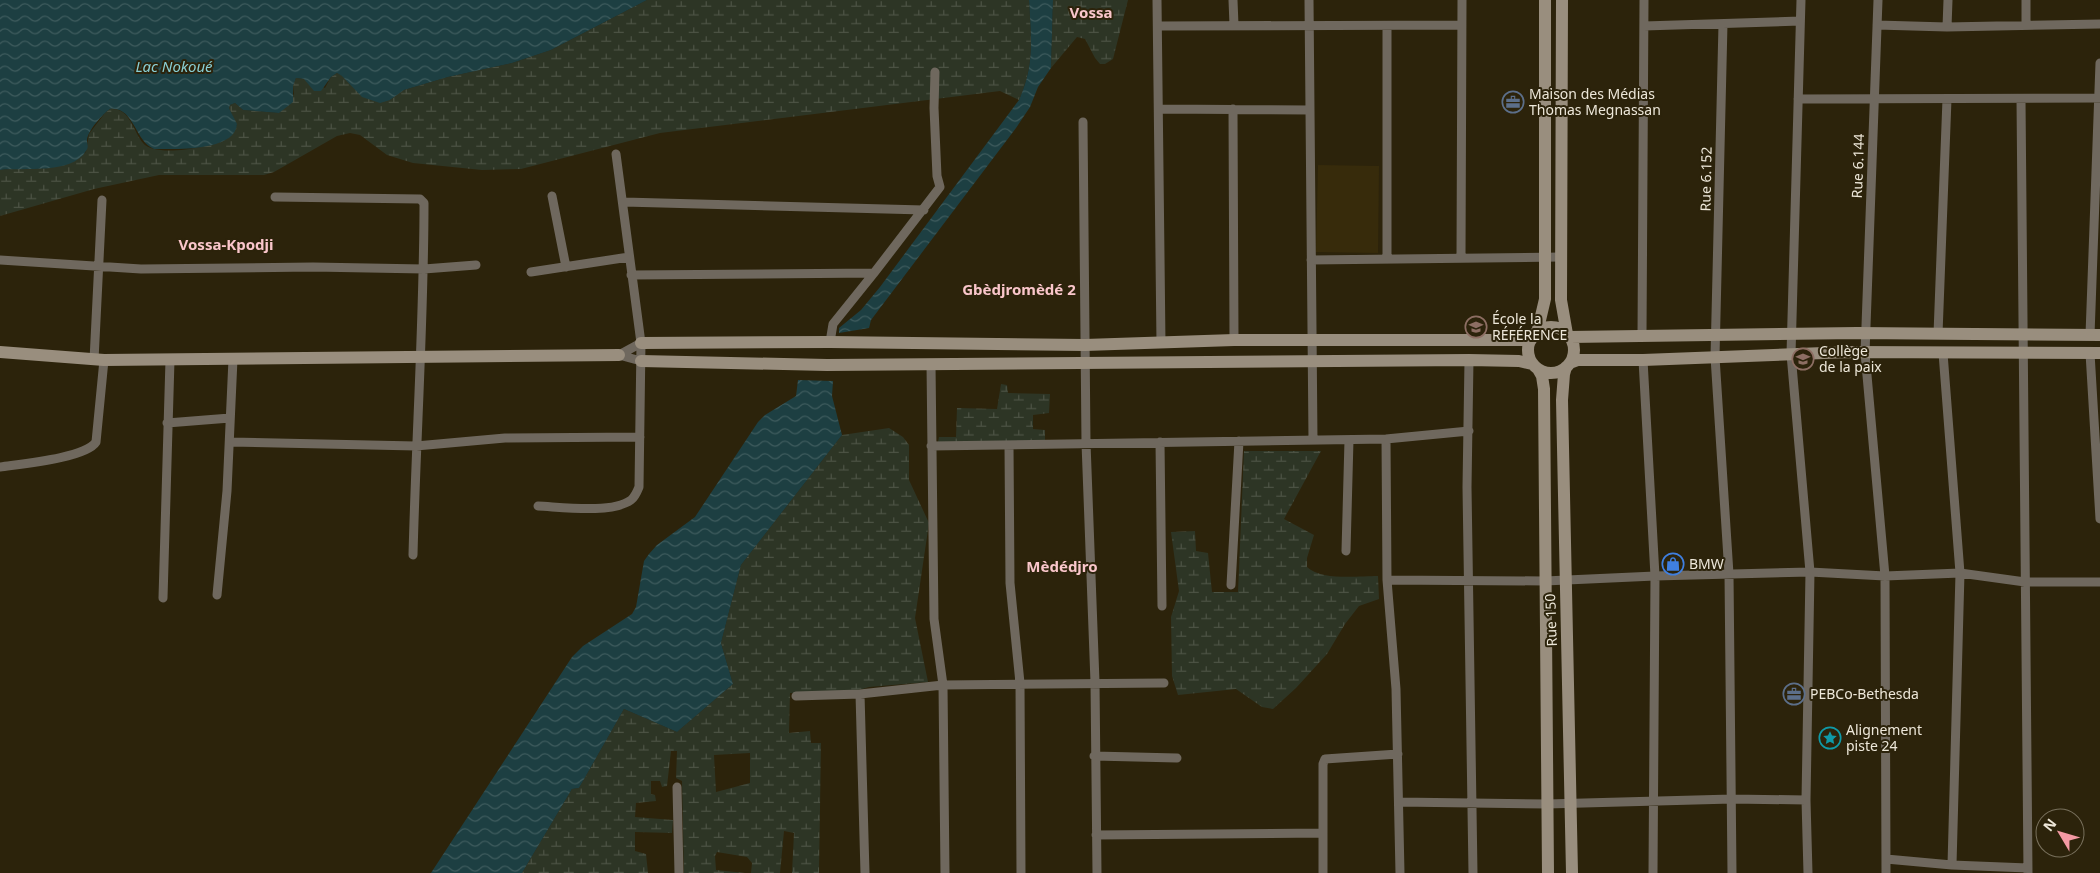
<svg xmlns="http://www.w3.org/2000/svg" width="2100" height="873" font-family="'Noto Sans',sans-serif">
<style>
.built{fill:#372b0b}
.wetland{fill:url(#wetland-marsh);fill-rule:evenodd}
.water{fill:url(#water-waves)}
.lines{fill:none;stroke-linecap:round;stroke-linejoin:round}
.street{stroke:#6f685e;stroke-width:9}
.secondary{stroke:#998e7e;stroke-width:12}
.labels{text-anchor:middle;stroke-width:4;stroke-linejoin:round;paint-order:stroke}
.poi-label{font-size:14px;fill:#ede7d9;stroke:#2c230b;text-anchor:start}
.street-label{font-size:14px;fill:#ede7d9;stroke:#2c230b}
.neighbourhood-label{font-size:15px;font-weight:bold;fill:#fac6cb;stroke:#2c230b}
.water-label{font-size:15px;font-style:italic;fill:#89cfd5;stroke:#2c230b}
</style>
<defs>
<pattern id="wetland-marsh" width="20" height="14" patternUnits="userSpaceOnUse" patternTransform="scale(1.25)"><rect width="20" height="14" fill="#2d3525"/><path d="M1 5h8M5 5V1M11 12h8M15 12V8" fill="none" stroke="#4c5244"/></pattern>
<pattern id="water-waves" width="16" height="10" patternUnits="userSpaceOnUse" patternTransform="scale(1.25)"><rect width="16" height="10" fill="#1d3f42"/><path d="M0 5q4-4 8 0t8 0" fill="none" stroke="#3e5b5d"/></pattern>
</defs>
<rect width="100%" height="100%" fill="#2c230b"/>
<!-- built -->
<path class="built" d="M1318 165 1379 166 1378 253 1316 252Z"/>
<!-- wetland -->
<path class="wetland" d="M647 0H1029C1031 38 1035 64 1019 100L1000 91 660 133 521 169 482 170 413 163 387 155 360 135 350 133 337 136 274 172 264 175H159L94 189 0 216V170C31 166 59 175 86 152L89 134 105 113 110 109C130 107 133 131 143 143 155 158 210 147 225 140 231 137 234 129 237 125L229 108 230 105 235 103 243 110 279 113 294 94 293 86 296 78 304 79 325 88 331 77 337 73 390 100 404 90 448 77 512 63 551 50Z
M1053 0H1128L1113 59 1105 64H1100L1095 58 1085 39 1077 37 1051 68Z
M1001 384 1007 385 1008 393 1050 394 1049 413 1033 415V429L1045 430V441L938 442 939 437H956L957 408 997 409Z
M889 428 903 437 909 445V480L929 523 915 618 928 682 869 687 859 690 790 693 789 733 810 731 811 743H821L819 873H792L794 833 784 831 780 873H751L752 863 747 857 717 852 715 856 716 870 745 873H684L682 781 676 778 677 751H671L667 786 662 787 660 781H651V794L655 795 656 801 636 803 635 817 673 820 672 833 635 832V851L646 854 648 873H522L572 789 579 788 624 709 677 732 733 684 721 643 741 565 842 435ZM750 753V783L716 792 714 755Z
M1244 451H1321L1284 519 1314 535 1307 558V567C1322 581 1358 576 1378 576L1379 599 1359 606 1345 624 1327 654 1296 688 1273 709 1262 707 1236 689 1178 695 1172 676 1171 617 1179 591 1171 532 1195 531 1196 551 1208 553 1212 592H1238Z"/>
<!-- water -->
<path class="water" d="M0 0H647L551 50 512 63 448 77 404 90 390 100 380 103 362 97 342 76 337 73 331 77 321 91H314L304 79 296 78 293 86V102L279 113 243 110 235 103 230 105 229 108 237 124C235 152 174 149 154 149 135 142 134 106 110 109 103 114 88 130 87 140 87 144 89 147 86 151 71 175 23 167 0 170Z
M1029 0H1053L1051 68 1038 87 1030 107 1016 128 871 320 869 328 839 333V328L861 310 880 287 1019 100C1035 64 1031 38 1029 0Z
M798 380 833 381 832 396 842 435 741 565 721 643 733 684 677 732 624 709 579 788 572 789 522 873H431L572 657 583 646 632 614 636 607 644 561 649 554 657 545 695 517 758 422 765 415 796 396Z"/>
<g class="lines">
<!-- street -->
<path class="street" d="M1157 0 1161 343
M1233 0 1234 25
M1309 0 1313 440
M1801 0 1791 354 1810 572 1806 800 1808 873
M1878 0 1865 353 1885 576 1886 873
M1723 24 1715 357 1729 574 1732 873
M1877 25 1947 27 2100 24
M2026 25V0
M1158 26 1462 25
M1644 26 1800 21
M1947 27 1948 0
M1798 99 2100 98
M2021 99 2028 873
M1159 109 1310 110
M1233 109 1234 340
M1083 122 1086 443 1095 682 1097 873
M552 196 566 267
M275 197 420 199 424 203C424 320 416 437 413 555
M624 202 924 210
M1461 258 1462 0
M1387 259V26
M0 260 141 269 313 267 424 269 476 265
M1311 260 1561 257
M531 272 629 257
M631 275 874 273
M1938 334 1947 99
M2090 335 2100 63
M1642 336 1644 0
M830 342 833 324 874 273 940 187 937 176 934 108 935 72
M1943 353 1960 573 1952 865
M2090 353 2100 519
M619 355 641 343
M619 355 641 361
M94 360 102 200
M1469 360 1467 487 1473 873
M1643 360 1655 576 1653 873
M931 364 934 619 943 685 945 873
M167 423 230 418
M1386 439 1387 580 1396 689 1400 873
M230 442 416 446 505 438 640 437
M1160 442 1162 606
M1009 445 1010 583 1020 683 1021 873
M931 446 1386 439 1469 431
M0 467C20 464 86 458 96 442L104 360
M538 506C561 507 612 514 631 500 635 497 637 492 639 487L641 343 616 154
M1346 551 1349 440
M1387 580 1545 581 1655 576 1810 572 1885 576 1960 573 2025 582H2100
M1231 585 1239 441
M217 595 227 491 233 359
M163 598 170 360
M860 694 865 873
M796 696 860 694 943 685 1164 683
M1094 756 1177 758
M677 787 679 873
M1399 802 1547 804 1732 799 1806 800
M1096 835 1323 833
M1886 859 1952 865 2028 868
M1323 873V764L1325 759 1398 754"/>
<!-- secondary -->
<path class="secondary" d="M1562 0 1561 300 1567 334
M1528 350a23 23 0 1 1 46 0a23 23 0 1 1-46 0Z
M1537 333 1545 299V0
M1570 337 1857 333 2100 335
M641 343 830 342 1085 345 1234 340H1531
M0 352 104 360 619 355
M641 361 827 365 1469 360 1519 361 1532 364
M1570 363 1578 360H1643L1850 352 2100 353
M1566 367 1564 374 1562 400 1572 873
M1538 369 1542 376 1544 389 1548 873"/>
</g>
<!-- icons -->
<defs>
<g id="office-ring" transform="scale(1.125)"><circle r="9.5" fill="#2c230b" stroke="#5c6f8a" stroke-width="1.5"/><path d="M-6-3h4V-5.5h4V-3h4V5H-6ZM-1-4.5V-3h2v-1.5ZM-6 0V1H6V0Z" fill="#5c6f8a"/></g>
<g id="school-ring" transform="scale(1.125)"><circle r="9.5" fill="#2c230b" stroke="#8d6e63" stroke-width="1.5"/><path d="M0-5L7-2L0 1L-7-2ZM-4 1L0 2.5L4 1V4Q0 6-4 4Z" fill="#8d6e63"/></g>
<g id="shop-ring" transform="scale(1.125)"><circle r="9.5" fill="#2c230b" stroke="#3f7fe0" stroke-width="1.5"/><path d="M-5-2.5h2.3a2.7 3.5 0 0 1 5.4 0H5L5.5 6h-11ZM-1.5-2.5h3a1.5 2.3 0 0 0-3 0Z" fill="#3f7fe0"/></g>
<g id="sight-ring" transform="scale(1.125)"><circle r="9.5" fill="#2c230b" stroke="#0f9aa8" stroke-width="1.5"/><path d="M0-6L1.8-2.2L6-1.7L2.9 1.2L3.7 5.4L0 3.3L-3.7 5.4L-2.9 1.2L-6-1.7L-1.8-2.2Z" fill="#0f9aa8"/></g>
</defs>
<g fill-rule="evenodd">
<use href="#office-ring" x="1513" y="102"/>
<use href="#school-ring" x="1476" y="327"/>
<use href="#school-ring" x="1803" y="359"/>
<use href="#shop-ring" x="1673" y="564"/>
<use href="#office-ring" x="1794" y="694"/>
<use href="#sight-ring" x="1830" y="738"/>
</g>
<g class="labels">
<!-- poi labels -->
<g class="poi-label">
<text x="1529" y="99">Maison des Médias<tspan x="1529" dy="16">Thomas Megnassan</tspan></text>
<text x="1492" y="324">École la<tspan x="1492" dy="16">RÉFÉRENCE</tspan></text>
<text x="1819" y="356">Collège<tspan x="1819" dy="16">de la paix</tspan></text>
<text x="1689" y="569">BMW</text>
<text x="1810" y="699">PEBCo-Bethesda</text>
<text x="1846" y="735">Alignement<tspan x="1846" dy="16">piste 24</tspan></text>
</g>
<!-- street labels -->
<g class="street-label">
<text transform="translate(1858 166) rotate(-88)" y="5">Rue 6.144</text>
<text transform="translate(1706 179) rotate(-89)" y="5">Rue 6.152</text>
<text transform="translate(1551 620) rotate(-92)" y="5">Rue 150</text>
</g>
<!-- neighbourhood labels -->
<g class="neighbourhood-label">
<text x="1091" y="18">Vossa</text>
<text x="226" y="250">Vossa-Kpodji</text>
<text x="1019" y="295">Gbèdjromèdé 2</text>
<text x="1062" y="572">Mèdédjro</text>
</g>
<!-- water labels -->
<g class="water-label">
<text x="174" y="72">Lac Nokoué</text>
</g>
</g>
<!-- north arrow -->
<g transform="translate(2060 833) rotate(308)"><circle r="24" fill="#2c230b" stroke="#79715d"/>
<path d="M0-4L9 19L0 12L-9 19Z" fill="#f49aa4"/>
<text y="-8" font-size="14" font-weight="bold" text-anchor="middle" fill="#ede7d9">N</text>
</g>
</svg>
